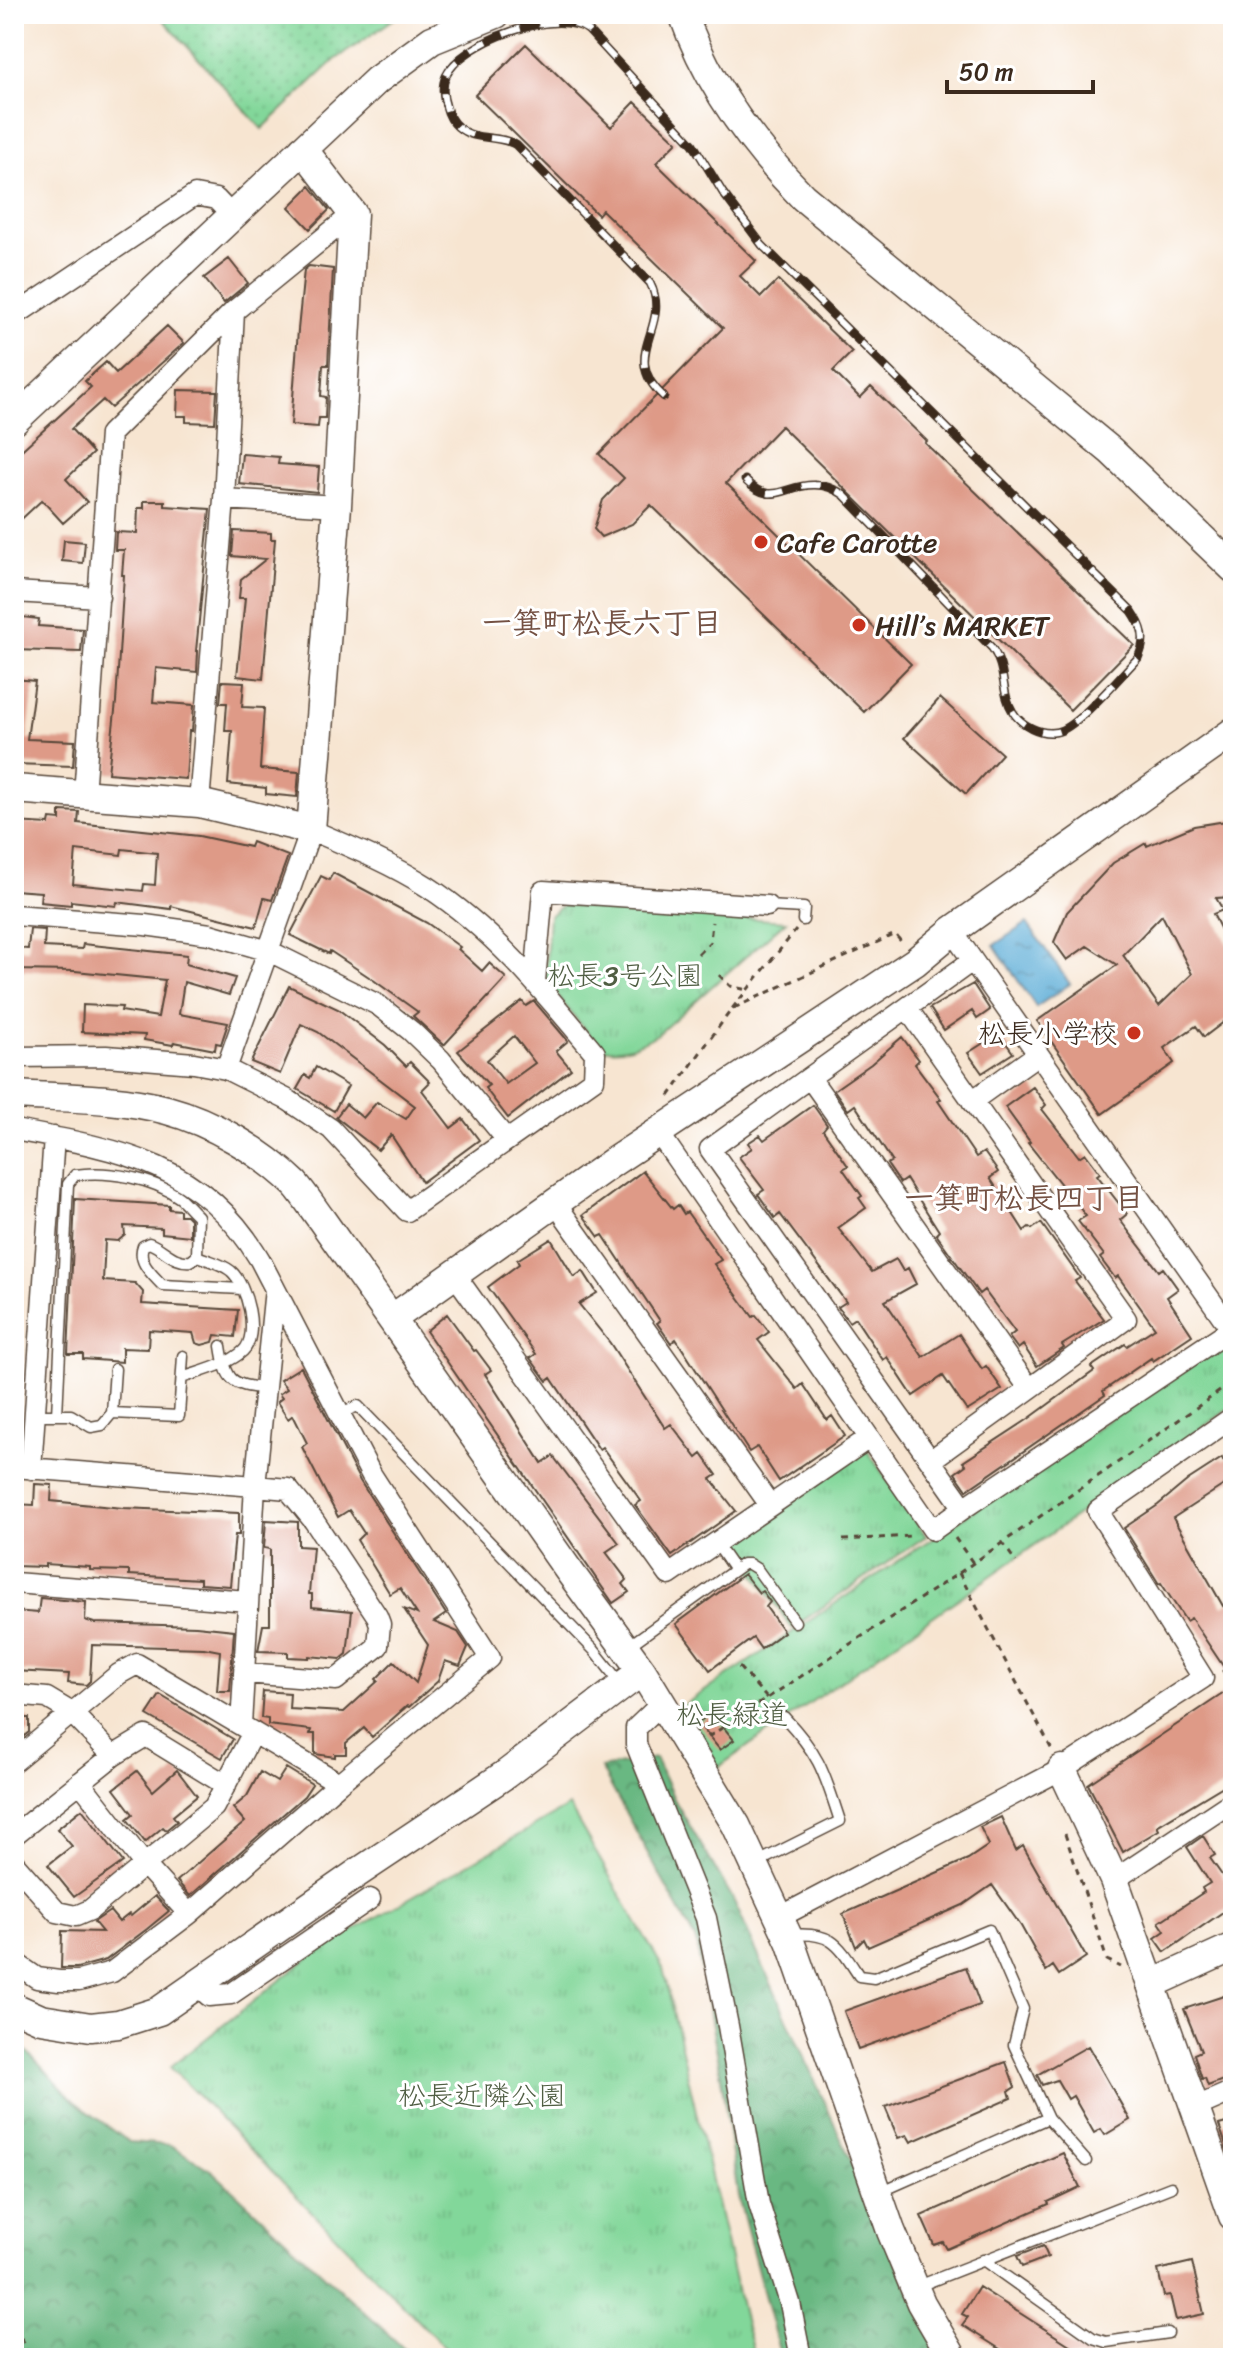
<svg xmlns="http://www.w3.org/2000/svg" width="1247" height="2372" font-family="Sriracha,'Klee One',sans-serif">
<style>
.grass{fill:url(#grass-dots);stroke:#5e805c;stroke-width:2}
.forest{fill:url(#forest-crowns);stroke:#527150;stroke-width:2}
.park{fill:url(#park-tufts);stroke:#5e805c;stroke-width:2}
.water{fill:url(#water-ripples);stroke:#4c6c7a;stroke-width:2}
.building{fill:#de9a87;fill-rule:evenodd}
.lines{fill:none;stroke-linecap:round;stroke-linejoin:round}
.lane-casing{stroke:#574639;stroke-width:13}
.street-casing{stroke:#574639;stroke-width:23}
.secondary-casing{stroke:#574639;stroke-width:31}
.path{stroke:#574639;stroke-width:3;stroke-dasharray:6 6;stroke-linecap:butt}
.lane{stroke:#fff;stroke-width:10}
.street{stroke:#fff;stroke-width:20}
.secondary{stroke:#fff;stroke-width:28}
.rail-casing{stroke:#3b2a1e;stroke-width:9}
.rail{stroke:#fff;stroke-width:6;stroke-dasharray:18;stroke-linecap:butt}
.poi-dot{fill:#c8321e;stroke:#fff;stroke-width:3}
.labels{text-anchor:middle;stroke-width:6;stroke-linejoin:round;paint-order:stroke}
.poi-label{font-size:28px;fill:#3b2a1e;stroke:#fff;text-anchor:start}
.park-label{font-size:28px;fill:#505e43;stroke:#fff}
.neighbourhood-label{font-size:30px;font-weight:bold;fill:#745143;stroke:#fff}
</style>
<defs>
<pattern id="grass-dots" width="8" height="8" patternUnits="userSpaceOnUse" patternTransform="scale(2)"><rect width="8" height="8" fill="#82d79a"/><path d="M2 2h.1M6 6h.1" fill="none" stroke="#71b984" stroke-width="1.8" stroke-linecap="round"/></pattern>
<pattern id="forest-crowns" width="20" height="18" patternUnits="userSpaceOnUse" patternTransform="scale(2)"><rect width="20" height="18" fill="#69b882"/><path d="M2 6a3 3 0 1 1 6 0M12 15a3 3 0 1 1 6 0" fill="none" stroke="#58966a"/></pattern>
<pattern id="park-tufts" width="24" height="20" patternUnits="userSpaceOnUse" patternTransform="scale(2)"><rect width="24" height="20" fill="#82d79a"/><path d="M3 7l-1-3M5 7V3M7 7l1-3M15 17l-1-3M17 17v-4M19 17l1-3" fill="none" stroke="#71b984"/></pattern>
<pattern id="water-ripples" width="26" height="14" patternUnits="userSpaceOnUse" patternTransform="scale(2)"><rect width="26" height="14" fill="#5dadd7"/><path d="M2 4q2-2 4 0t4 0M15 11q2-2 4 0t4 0" fill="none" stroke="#4e8dae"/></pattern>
</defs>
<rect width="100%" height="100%" fill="#fff"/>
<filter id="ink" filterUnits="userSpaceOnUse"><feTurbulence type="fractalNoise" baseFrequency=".0125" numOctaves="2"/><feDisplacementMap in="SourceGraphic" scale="16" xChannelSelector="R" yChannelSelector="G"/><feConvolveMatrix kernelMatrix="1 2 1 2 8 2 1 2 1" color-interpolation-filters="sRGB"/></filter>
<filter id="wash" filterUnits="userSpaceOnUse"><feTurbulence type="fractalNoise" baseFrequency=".006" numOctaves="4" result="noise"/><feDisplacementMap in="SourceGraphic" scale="32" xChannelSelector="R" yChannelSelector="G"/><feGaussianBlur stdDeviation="1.8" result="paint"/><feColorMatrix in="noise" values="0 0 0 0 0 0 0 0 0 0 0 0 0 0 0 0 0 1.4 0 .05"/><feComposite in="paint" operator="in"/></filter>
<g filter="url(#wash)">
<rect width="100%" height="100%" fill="#f7e5d1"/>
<!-- grass -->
<path class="grass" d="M158 14H401L335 60 262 129Z"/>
<!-- forest -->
<path class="forest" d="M655 1758 675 1801 732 1897 940 2358H781L738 2196 719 2063 696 1941 601 1768Z
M14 2038 74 2101 129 2142 170 2145 212 2171 414 2358H14Z"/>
<!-- park -->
<path class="park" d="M563 905 786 921 658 1034C639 1045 621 1054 599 1047L545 981 549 916Z
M1233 1336V1406L717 1768 678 1709Z
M866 1449 926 1536 792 1628 732 1541Z
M569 1806 663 1968 745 2324 755 2358H455L170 2067 316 1952Z"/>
<!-- water -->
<path class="water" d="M1027 923 1070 984 1036 1007 994 945Z"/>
<g id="blocks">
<!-- building -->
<path class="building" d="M526 44 611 127 635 102 677 142 656 163 756 261 740 276 761 297 778 280 852 352 833 371 860 398 871 387 927 441 925 443 1134 645 1070 710 781 426 726 483 911 664 864 712 651 505 632 524 601 537 594 529 603 500 624 478 599 454 723 328 602 210 598 215 475 95Z
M310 186 329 210 310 229 289 207Z
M229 259 248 283 224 303 204 278Z
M309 266 333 269 328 365H323L321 396 326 397 325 418H319L318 427 291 425 298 330 304 270Z
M167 326 184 343 111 408 103 400 71 429 93 453 66 479 87 502 63 523 42 500 14 526V457L91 387 85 381 106 362 116 373Z
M178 390 217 391 215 423 186 422V416H177Z
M242 454 279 457 278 464 319 467 317 492 239 484Z
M144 501H165V506L210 509 196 651H198L197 672 156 668 153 702 194 705 192 731H189L186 779 108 773 116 702 124 575H122L124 550H115L116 532 137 533 138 508H144Z
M234 531 271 533V539H275L263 679 237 676 245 598H239L241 579 266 559 232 556Z
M64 540 85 542 83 563 62 561Z
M14 616 39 619 38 626 83 629 81 652 14 650Z
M14 679 35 681 27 739 75 741 73 766 14 764Z
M222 681 244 682 242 707 264 708 260 769 299 772 297 797 266 794V788L228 784 232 731H225L227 703H220Z
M940 698 1002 754 966 794 904 738Z
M60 811 79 812 78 823 199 836 250 847 252 842 288 856 272 900 264 898 256 927 171 906V909L117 902 116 906 71 901V905L40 902 41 892 14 890V822L49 824 50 819 60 820ZM122 849 157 853 155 885 144 884 143 891 73 884 76 850 121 855Z
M1233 820V897L1216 898 1223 910 1213 914 1233 954V1015L1204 1037 1196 1026 1164 1048 1174 1063 1102 1114 1037 1021 1117 965 1087 946 1067 960 1054 942 1067 912 1113 863 1146 843 1147 846 1194 826ZM1162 915 1192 974 1159 1006 1123 955Z
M333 873 427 923 460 947 458 949 482 971 489 963 506 978 444 1045 413 1016 418 1012 372 979 330 951 329 954 290 935 321 876 329 880Z
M30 929 45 930 44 947 82 949 83 944 187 955 186 964 235 978 229 995 184 982 179 1014 228 1023 221 1044 216 1043 215 1050 174 1042 173 1045 144 1040 145 1035 82 1032 83 1005 122 1007 121 1011 158 1017 165 980 75 971 14 970V948L28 949Z
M973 984 990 1010 977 1019 972 1011 944 1030 930 1008Z
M289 986 338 1009 385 1045 406 1066 410 1062 430 1082 422 1090 451 1128 463 1119 479 1140 422 1182 391 1135 378 1150 336 1117 346 1104 363 1118 377 1102 406 1119 415 1106 318 1032 301 1024 280 1074 251 1062Z
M522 1001 526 1006 534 1001 568 1041 556 1051 571 1069 508 1118 485 1088 489 1085 458 1051ZM514 1036 535 1063 506 1084 487 1060Z
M999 1033 1013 1053 982 1073 968 1053Z
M902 1037 919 1060 915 1064 941 1099 938 1101 976 1157 984 1152 998 1172 990 1178 1024 1231 1029 1227 1032 1229 1041 1223 1080 1278 1075 1281 1104 1319 1062 1345 1064 1348 1037 1366 1023 1345 1018 1349 1009 1337 1015 1332 984 1290 979 1294 936 1234 939 1231 906 1179 900 1183 887 1164 892 1161 855 1105 848 1110 834 1090 871 1064Z
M316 1067 348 1086 334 1111 297 1089 305 1075 310 1078Z
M1033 1087 1046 1105 1042 1109 1079 1157 1085 1153 1100 1173 1097 1175 1127 1214 1120 1220 1159 1271 1163 1268 1178 1289 1167 1297 1192 1335 1153 1361 1151 1358 1103 1391 1105 1395 967 1490 955 1473 966 1465 963 1462 1027 1420 1094 1371 1091 1367 1125 1344 1127 1346 1155 1328 1118 1276 1115 1278 1100 1258 1104 1255 1078 1221 1086 1216 1028 1143 1030 1142 1005 1107Z
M813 1105 827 1125 823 1130 848 1166 843 1169 862 1196 859 1198 866 1208 838 1228 872 1272 896 1259 903 1271 908 1268 916 1284 885 1301 923 1357 959 1334 982 1369 986 1366 1002 1389 967 1411 943 1376 913 1396 887 1357 883 1360 855 1318 849 1322 838 1307 846 1302 780 1214 775 1218 758 1194 764 1190 739 1157 752 1148 748 1143 760 1135 764 1140Z
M643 1171 673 1209 678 1205 684 1214 687 1212 721 1260 714 1264 753 1317 756 1315 769 1332 758 1340 797 1389 803 1384 827 1420 832 1416 845 1436 779 1481 757 1447 749 1452 676 1339 671 1343 657 1323 660 1321 603 1235 599 1237 583 1215Z
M75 1199 169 1205V1209L180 1210V1215H186L190 1219V1236L162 1233V1228L124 1226 125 1235 118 1241 105 1240 103 1281 135 1283 143 1292 142 1304 238 1310 235 1337 215 1335 213 1342 202 1345 196 1343 193 1333 149 1330 148 1349 122 1348V1362L83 1359V1354H68Z
M551 1239 574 1277 583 1271 597 1293 579 1304 610 1343 665 1428 671 1424 697 1458 702 1454 717 1475 711 1479 736 1511 672 1556 635 1505 641 1501 602 1447 599 1449 551 1378 547 1381 530 1358 536 1354 488 1287 519 1264 517 1260Z
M447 1314 474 1351 476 1350 491 1370 485 1374 542 1463 553 1456 619 1543 606 1552 627 1580 623 1584 629 1592 613 1603 426 1331Z
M301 1367 360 1481 446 1614 434 1622 458 1632 468 1647 460 1666 445 1661 438 1681 409 1707 407 1706 372 1737 364 1728 346 1743V1754H335V1757L315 1754V1734H310L311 1730 268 1725V1719L261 1718 263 1691 290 1693 289 1709 344 1712 378 1681 376 1679 394 1661 416 1683 428 1645 404 1609 417 1614 400 1588 390 1594 357 1540 364 1533 349 1510 338 1517 302 1447 307 1443 293 1415 288 1419 277 1402 282 1398 279 1394 287 1389 280 1380Z
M1233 1454V1479L1173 1518 1223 1606 1233 1600V1681L1191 1618 1186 1621 1161 1583 1159 1584 1124 1528 1158 1505 1188 1480 1222 1458 1223 1461Z
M35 1484 52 1485 51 1501 123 1508 239 1513V1535H235L230 1586 200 1584V1579L129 1575V1571L90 1570V1567L45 1564V1567L14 1566V1504L34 1505Z
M266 1520 298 1522V1546L313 1547 309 1594H312V1607L352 1611 347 1654 341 1659 309 1656V1658L288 1657V1652L258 1651 263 1625H270V1549L264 1548Z
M744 1574 759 1593 762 1591 770 1602 766 1607 784 1632 761 1649 753 1638 710 1670 676 1624Z
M40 1598 86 1602 85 1620 94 1623 196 1626 234 1630 230 1691H217L220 1651 204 1648 92 1645 90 1681 86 1685 68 1683 69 1674 14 1671V1611L38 1613Z
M1233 1687V1780L1157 1826 1159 1830 1123 1852 1088 1784Z
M160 1695 233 1739 222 1758 147 1715Z
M711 1712 734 1740 720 1750 698 1723Z
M14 1718H29V1732L15 1743Z
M286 1768 312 1784 304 1796 190 1896 177 1881 245 1822 233 1808 247 1796 260 1772 277 1782Z
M177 1770 197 1796 173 1816 177 1821 166 1830 163 1827 145 1842 127 1819 133 1814 114 1789 137 1771 153 1791Z
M82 1809 123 1862 74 1897 48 1865 72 1846 57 1829Z
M1001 1817 1016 1851 1023 1846 1086 1957 1059 1975 1053 1966 1046 1971 1021 1926 992 1885 963 1905 868 1947 864 1939 856 1947 843 1914 968 1859 989 1845 980 1827Z
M1203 1836 1215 1855 1210 1858 1233 1891V1905L1165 1952 1155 1938 1165 1931 1159 1922 1204 1892 1202 1888 1210 1883 1187 1847Z
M155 1896 169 1911 147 1929 106 1960 77 1968H61L62 1931 102 1932 94 1922 110 1911 119 1922 129 1914 131 1916Z
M966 1967 980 2005 858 2049 844 2011Z
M1233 1993V2076L1208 2086 1205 2078 1202 2079 1194 2054 1201 2051 1184 2009Z
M1088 2046 1130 2120 1105 2135 1101 2129 1094 2133 1073 2096 1068 2099 1057 2080 1042 2085 1037 2075Z
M1006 2062 1015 2087 1009 2091 1011 2098 911 2142 907 2135 898 2138 885 2107Z
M1233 2121V2165L1219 2125Z
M1063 2153 1080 2187 1048 2202 1049 2204 947 2249 943 2242 934 2245 921 2216Z
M1043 2246 1048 2257 1022 2267 1017 2256Z
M1192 2262 1204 2314 1176 2320 1170 2295 1164 2296 1158 2270Z
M979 2287 1090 2358H1014L1000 2349 962 2325 968 2317 962 2314Z"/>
</g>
</g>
<g filter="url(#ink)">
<use href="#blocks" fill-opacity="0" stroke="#574639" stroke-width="2"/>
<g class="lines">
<!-- lane casing -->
<g class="lane-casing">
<path id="lane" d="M767 906 804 908 803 920
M221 1346C226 1380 231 1386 265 1388
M182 1378C201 1371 228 1365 243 1351 260 1335 247 1285 231 1271 221 1263 209 1261 197 1256
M112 1413 115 1369
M340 1413 358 1406 594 1650 621 1684
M34 1415H71L91 1427 102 1425 112 1413 179 1416 183 1356
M57 1415 68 1184 75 1175C107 1170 153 1178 180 1198 186 1203 192 1211 198 1216L197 1256 191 1261C173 1263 165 1249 149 1243L143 1246C137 1262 152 1274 162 1285L242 1289
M716 1543 734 1569
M627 1647 743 1564H749L757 1569 795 1622
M756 1863 840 1821C824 1772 820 1755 784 1717
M790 1935C832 1931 838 1944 859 1976L874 1978 989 1930 1023 2009 1014 2045 1048 2118 880 2192
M1048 2118 1086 2161
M983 2260 1093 2338 1106 2342 1168 2333
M916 2287 1171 2187"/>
</g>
<!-- street casing -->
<g class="street-casing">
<path id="street" d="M14 316 195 195 216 199 233 217
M224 499 337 506
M14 592 99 597
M84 795 110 434 234 311 353 214
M199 803 224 499 234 311
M14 915 145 925 210 934 269 951 378 1005 411 1031 441 1060 507 1140
M952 931 1231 1329 964 1508 710 1149 972 961
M535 981 543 891 767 906
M907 1008 1126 1319 931 1460
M14 1057 106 1056 194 1063 226 1069 288 1100 331 1129 407 1211 594 1079 595 1053C545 993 494 930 428 887 392 864 351 847 311 830L226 1069
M810 1078 1029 1388
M972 1101 1038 1054
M14 1130C118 1149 202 1162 260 1260L371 1474 490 1658 339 1783 189 1914 112 1972 79 1981H59L37 1978 14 1962
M658 1132 933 1530 964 1508
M556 1204 770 1505
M455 1275 669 1575 869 1438
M14 1467 255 1486 275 1289
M31 1469 54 1137
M14 1583 248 1601
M14 1695 47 1698 72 1713 113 1756
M662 1703 636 1728V1744L706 1918 728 2026 759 2204 790 2303 801 2358
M241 1725 255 1486 288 1489 314 1521 377 1616 380 1624 378 1646 336 1680 244 1673
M14 1761 119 1674 137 1664 339 1783
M80 1782 144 1864 189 1914
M14 1835 113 1756 146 1736 226 1785
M14 1863 57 1912 76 1916 90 1910 214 1807 253 1732
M1114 1880 1233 1801
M780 1917 1062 1769 1203 1678 1098 1511 1233 1417
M196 1984 209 1996 231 1994 370 1899
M1194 2108 1233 2091"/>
</g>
<!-- secondary casing -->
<g class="secondary-casing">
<path id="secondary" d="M683 14C707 83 752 145 803 197L1111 451 1233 568
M14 421 377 80 432 40 496 14
M14 789 199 803 311 830 337 506 353 214 303 149
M14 1095C64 1098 119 1097 167 1110 212 1122 262 1152 295 1184 304 1194 312 1207 321 1219L569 1571 642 1671 736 1825 790 1941 891 2231 921 2303 953 2358
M393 1318 613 1162 915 962 952 931 1233 732
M1062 1769 1114 1880 1233 2216
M1152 1984 1233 1947
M14 2007 41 2019 91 2027 118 2024 159 2011 356 1874 506 1774 642 1671"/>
</g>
<!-- path -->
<path class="path" d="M698 954 710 942 712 922
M719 975 730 986 747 990
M734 1008 895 934 902 943
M669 1096 731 1010 796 930
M955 1538 973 1563
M843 1540 911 1536
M1002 1542 1016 1562
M959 1573 1052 1750
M739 1667 774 1706
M1222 1672 1233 1664
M708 1737 959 1573 1233 1382
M1065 1834 1107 1960 1121 1967
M14 2315 29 2358"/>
<!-- lane -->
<use href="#lane" class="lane"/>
<!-- street -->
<use href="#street" class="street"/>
<!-- secondary -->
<use href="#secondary" class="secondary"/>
<!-- rail casing -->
<g class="rail-casing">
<path id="rail" d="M664 397C617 355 673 327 650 283L516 145C498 134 475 142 458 127 452 122 448 114 446 106 443 97 442 85 446 76 461 42 556 7 588 30L693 144 723 193 762 245 1132 611C1143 627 1147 639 1138 658 1122 674 1076 729 1056 732 1040 735 1021 725 1013 712 1000 691 1007 669 992 648L844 495C835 489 826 485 815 485 785 484 772 508 745 480"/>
</g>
<!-- rail -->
<use href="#rail" class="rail"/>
</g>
</g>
<!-- markers -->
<g class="poi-dot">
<circle cx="761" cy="542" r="8"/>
<circle cx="859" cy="625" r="8"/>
<circle cx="1134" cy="1033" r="8"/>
</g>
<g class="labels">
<!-- poi labels -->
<g class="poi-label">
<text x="777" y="552">Cafe Carotte</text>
<text x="875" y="635">Hill’s MARKET</text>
<text x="1118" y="1043" text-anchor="end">松長小学校</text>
</g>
<!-- park labels -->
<g class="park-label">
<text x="625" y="985">松長3号公園</text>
<text x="732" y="1724">松長緑道</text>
<text x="482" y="2105">松長近隣公園</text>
</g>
<!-- neighbourhood labels -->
<g class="neighbourhood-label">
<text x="602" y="633">一箕町松長六丁目</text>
<text x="1024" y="1208">一箕町松長四丁目</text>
</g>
</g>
<!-- margin -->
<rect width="1247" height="2372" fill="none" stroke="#fff" stroke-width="48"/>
<!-- scale -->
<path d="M947 80v12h146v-12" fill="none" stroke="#3b2a1e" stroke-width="4"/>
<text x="959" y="80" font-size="24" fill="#3b2a1e" stroke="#ffffff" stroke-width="6" paint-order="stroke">50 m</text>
</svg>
